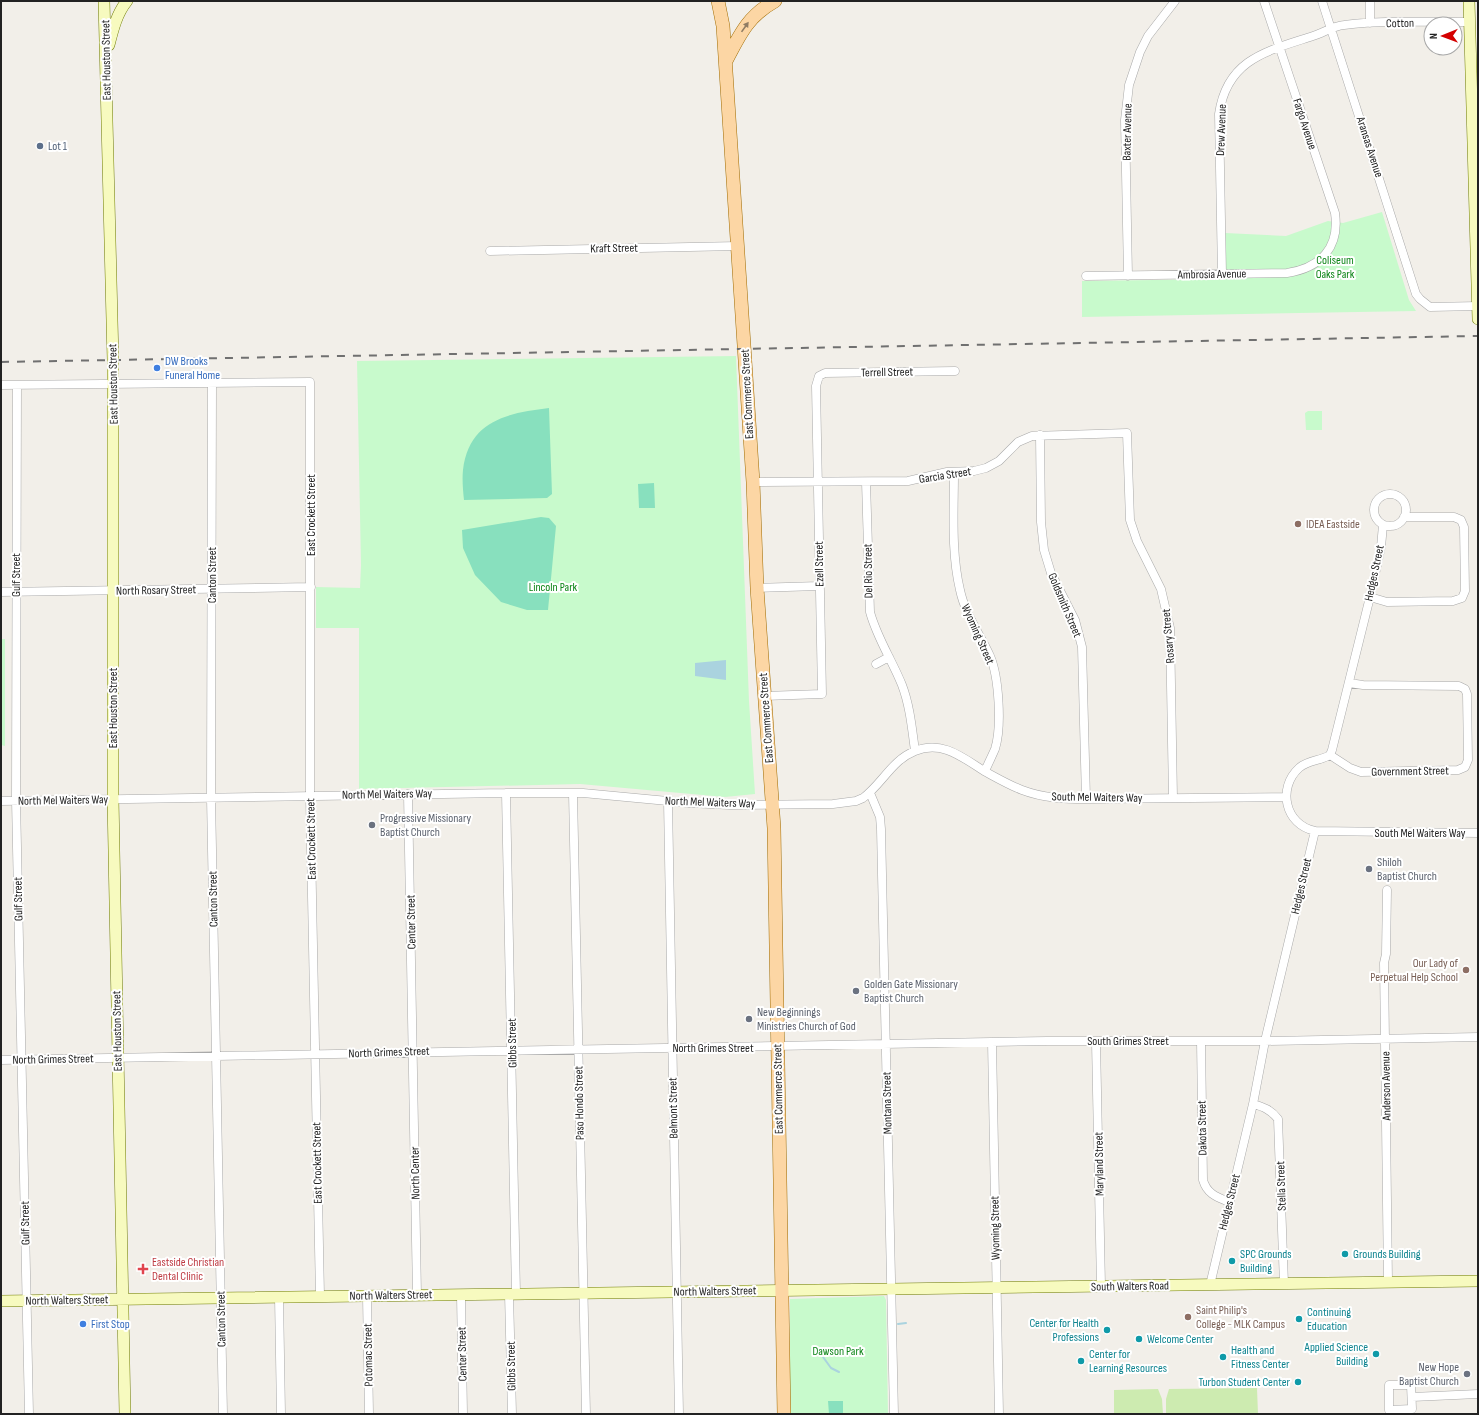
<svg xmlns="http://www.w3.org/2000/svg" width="1479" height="1415" font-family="'Sofia Sans Condensed',sans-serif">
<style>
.grass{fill:#cdebb0}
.park{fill:#c8facc}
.pitch{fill:#88e0be}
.water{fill:#aad3df}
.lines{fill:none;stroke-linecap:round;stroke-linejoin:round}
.stream{stroke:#aad3df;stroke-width:2}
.street-casing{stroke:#a9a9a9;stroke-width:9}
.secondary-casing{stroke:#707d05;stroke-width:12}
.primary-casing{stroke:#a06b00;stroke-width:14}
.street{stroke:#fff;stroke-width:8}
.secondary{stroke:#f7fabf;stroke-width:11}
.primary{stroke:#fcd6a4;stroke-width:13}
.rail{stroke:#707070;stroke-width:2;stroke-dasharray:8 8;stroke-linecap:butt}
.oneway{fill:#8f7c63}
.service-dot{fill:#5c6f8a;stroke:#fff;stroke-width:1.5}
.shop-dot{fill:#3f7fe0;stroke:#fff;stroke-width:1.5}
.education-dot{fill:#8d6e63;stroke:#fff;stroke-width:1.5}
.worship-dot{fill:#6b7280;stroke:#fff;stroke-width:1.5}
.culture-dot{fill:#0f9aa8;stroke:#fff;stroke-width:1.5}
.health-dot{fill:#e0444e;stroke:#fff;stroke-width:1.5}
.labels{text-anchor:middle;stroke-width:4;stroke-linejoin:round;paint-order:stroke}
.street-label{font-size:12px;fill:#222;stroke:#fff}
.service-label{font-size:12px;fill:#4e5e75;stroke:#fff;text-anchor:start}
.park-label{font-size:12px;fill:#0c8416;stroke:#fff}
.shop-label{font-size:12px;fill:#366cbe;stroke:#fff;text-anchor:start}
.education-label{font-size:12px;fill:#785e54;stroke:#fff;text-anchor:start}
.worship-label{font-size:12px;fill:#5b616d;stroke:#fff;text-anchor:start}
.culture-label{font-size:12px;fill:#0d838f;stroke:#fff;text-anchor:start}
.health-label{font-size:12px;fill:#be3a42;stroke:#fff;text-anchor:start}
</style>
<rect width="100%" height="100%" fill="#f2efe9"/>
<!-- grass -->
<path class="grass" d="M1257 1388 1258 1414H1166V1399L1169 1389Z
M1158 1389 1162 1399 1163 1414H1114V1390Z"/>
<!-- park -->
<path class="park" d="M1382 212 1409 300 1416 311 1082 317V281L1225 279V233L1286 236 1328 221 1343 223Z
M736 356 749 701 755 794 725 797 580 784 359 789V628H316V587L360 588 361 565 357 361Z
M1308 411H1322V430H1306L1305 413Z
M1 639H5V746L1 745Z
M884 1296 886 1300 888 1414H790V1299Z"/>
<!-- pitch -->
<path class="pitch" d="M549 408 552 494 547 498 464 500C463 491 462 479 463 470 469 420 508 413 549 408Z
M654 483 655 508H639L638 484Z
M541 517 549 518 556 526 548 610H527L501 602 475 575 463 548 462 530Z
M828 1401H843V1414H829Z"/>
<!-- water -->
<path class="water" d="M726 660V680L695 676V663Z"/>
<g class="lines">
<!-- stream -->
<path class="stream" d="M898 1324 906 1323
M823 1357 831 1368 839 1372"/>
<!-- street casing -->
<g class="street-casing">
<path id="street" d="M1322 1 1416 294 1420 299 1430 307 1478 306
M1370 1V23
M490 251 738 246
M1222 274 1219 114C1227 59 1267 51 1313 36 1323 33 1333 26 1344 25 1385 20 1428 22 1469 22
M1086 276 1287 273C1320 268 1340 248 1335 213L1264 1
M1128 276 1125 120 1129 85 1140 52 1148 36 1175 1
M212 384 211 798 223 1414
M1 385 310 382V796L320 1296
M17 385 16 800 29 1414
M1040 435 1041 522 1044 550 1051 573 1075 620 1082 647 1086 799
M954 472C954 511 951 552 960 590 965 614 980 634 990 656 999 677 1002 727 995 749 992 756 988 764 985 771
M753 482 908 481 947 472 974 471 986 468 999 461 1018 442 1032 436 1127 433 1130 520 1137 541 1161 589 1170 628 1173 798
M866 482 870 612C877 638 892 660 902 685 910 706 912 729 915 751
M1374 510a16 16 0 1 1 32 0a16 16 0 1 1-32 0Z
M1383 525 1381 547 1370 597 1332 750 1330 755C1320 761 1308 760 1299 768 1277 788 1285 825 1315 831L1478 833
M757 588 819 586
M1 592 311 587
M1370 597 1387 602 1453 601 1462 598 1465 591 1464 527 1461 520 1454 517H1404
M876 664 889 657
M764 696 822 694 816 386 819 376 825 373 955 371
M1330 755 1350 768 1361 772 1458 770 1465 767 1468 760 1467 694 1465 689 1459 686 1363 685 1349 683
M506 793 516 1294
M573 793 586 1414
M870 793 880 817 881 829 894 1414
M408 794 417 1295
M1 801 506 793H583L689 803 730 805 833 804 856 801 863 798C882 784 892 760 915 751 942 740 962 757 984 771 997 778 1009 785 1022 790 1043 798 1064 799 1086 799L1286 797
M668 801 679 1414
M1387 890 1386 954 1384 963 1388 1282
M1201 1041 1203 1180C1207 1194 1217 1197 1229 1202
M992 1042 999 1414
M1096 1042 1101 1286
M1 1060 1047 1041H1265L1478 1037
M1253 1104C1264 1107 1271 1110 1278 1119L1284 1284
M1210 1285 1253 1104 1265 1041 1315 831
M509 1294 512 1414
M461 1295 463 1414
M367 1296 369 1414
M279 1297 281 1414
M1389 1385H1411L1412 1409 1389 1410Z
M1412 1397 1478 1394"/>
</g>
<!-- secondary casing -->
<g class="secondary-casing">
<path id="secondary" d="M104 1 113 360V799L125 1414
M1469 1 1478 319
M109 45C113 29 117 13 127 1
M1 1301 1478 1281"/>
</g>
<!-- primary casing -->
<g class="primary-casing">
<path id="primary" d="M718 1 723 26 753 482 757 588 774 828 784 1414
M726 61C740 34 748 16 775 1"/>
</g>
<!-- street -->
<use href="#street" class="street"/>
<!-- secondary -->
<use href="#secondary" class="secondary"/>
<!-- primary -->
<use href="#primary" class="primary"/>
<!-- rail -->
<path class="rail" d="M1 362 1478 336"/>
</g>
<!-- one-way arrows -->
<defs><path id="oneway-solid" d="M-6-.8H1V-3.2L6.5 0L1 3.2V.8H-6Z"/></defs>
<use class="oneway" href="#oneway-solid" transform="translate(745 27) rotate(-55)"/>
<!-- markers -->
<circle class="service-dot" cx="40" cy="146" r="4"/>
<g class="shop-dot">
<circle cx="157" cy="368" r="4"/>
<circle cx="83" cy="1324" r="4"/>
</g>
<g class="education-dot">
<circle cx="1298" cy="524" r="4"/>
<circle cx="1466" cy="970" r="4"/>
<circle cx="1188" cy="1317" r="4"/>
</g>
<g class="worship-dot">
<circle cx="372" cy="825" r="4"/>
<circle cx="1369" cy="869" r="4"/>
<circle cx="856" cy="991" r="4"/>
<circle cx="749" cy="1019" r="4"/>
<circle cx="1467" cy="1374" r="4"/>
</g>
<g class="culture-dot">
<circle cx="1345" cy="1254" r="4"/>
<circle cx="1232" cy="1261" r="4"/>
<circle cx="1299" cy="1319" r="4"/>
<circle cx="1107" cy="1330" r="4"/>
<circle cx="1139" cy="1339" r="4"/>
<circle cx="1376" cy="1354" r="4"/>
<circle cx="1223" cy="1357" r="4"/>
<circle cx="1081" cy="1361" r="4"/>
<circle cx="1298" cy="1382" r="4"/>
</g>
<path class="health-dot" d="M141 1263h4v4h4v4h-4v4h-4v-4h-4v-4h4z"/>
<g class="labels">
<!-- street labels -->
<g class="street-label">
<text transform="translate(1400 23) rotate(-1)" y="4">Cotton</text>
<text transform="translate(106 60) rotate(-91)" y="4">East Houston Street</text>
<text transform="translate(1305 124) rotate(72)" y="4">Fargo Avenue</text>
<text transform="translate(1221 130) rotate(-88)" y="4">Drew Avenue</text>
<text transform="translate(1127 132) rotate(-89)" y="4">Baxter Avenue</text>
<text transform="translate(1370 147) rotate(72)" y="4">Aransas Avenue</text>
<text transform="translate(614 248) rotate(-1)" y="4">Kraft Street</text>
<text transform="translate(1212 274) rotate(-1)" y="4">Ambrosia Avenue</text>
<text transform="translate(887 372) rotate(-1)" y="4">Terrell Street</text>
<text transform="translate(113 384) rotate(-91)" y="4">East Houston Street</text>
<text transform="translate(747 394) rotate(-93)" y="4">East Commerce Street</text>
<text transform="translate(945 475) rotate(-9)" y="4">Garcia Street</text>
<text transform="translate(311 515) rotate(-90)" y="4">East Crockett Street</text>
<text transform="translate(819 564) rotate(-91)" y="4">Ezell Street</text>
<text transform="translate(868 571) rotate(-91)" y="4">Del Rio Street</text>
<text transform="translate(1374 573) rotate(-78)" y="4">Hedges Street</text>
<text transform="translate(16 575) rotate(-90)" y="4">Gulf Street</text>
<text transform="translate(212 575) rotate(-90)" y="4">Canton Street</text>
<text transform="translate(156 590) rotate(-1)" y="4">North Rosary Street</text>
<text transform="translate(1065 605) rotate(67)" y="4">Goldsmith Street</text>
<text transform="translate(978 634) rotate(66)" y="4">Wyoming Street</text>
<text transform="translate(1168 636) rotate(-95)" y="4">Rosary Street</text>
<text transform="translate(113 708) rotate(-90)" y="4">East Houston Street</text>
<text transform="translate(766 718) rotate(-94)" y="4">East Commerce Street</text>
<text transform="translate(1410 771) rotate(-1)" y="4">Government Street</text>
<text transform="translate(387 794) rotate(-1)" y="4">North Mel Waiters Way</text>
<text transform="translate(1097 797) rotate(1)" y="4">South Mel Waiters Way</text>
<text transform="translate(63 800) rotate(-1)" y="4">North Mel Waiters Way</text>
<text transform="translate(710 802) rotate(2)" y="4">North Mel Waiters Way</text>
<text x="1420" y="837">South Mel Waiters Way</text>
<text transform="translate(311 839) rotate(-91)" y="4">East Crockett Street</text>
<text transform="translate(1301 886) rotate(-77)" y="4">Hedges Street</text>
<text transform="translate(18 899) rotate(-91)" y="4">Gulf Street</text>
<text transform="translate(213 899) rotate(-91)" y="4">Canton Street</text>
<text transform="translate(411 922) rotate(-91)" y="4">Center Street</text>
<text transform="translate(117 1031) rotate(-91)" y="4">East Houston Street</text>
<text x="1128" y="1045">South Grimes Street</text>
<text transform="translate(512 1043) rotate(-91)" y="4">Gibbs Street</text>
<text x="713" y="1052">North Grimes Street</text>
<text transform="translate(389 1052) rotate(-2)" y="4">North Grimes Street</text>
<text transform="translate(53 1059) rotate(-1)" y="4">North Grimes Street</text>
<text transform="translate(1386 1086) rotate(-91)" y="4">Anderson Avenue</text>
<text transform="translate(778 1089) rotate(-91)" y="4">East Commerce Street</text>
<text transform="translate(579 1103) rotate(-91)" y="4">Paso Hondo Street</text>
<text transform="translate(887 1103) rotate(-91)" y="4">Montana Street</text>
<text transform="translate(673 1108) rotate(-91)" y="4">Belmont Street</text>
<text transform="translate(1202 1128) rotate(-91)" y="4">Dakota Street</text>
<text transform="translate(317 1163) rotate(-91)" y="4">East Crockett Street</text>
<text transform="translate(1099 1164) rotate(-91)" y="4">Maryland Street</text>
<text transform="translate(415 1173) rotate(-91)" y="4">North Center</text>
<text transform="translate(1281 1186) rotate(-92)" y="4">Stella Street</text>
<text transform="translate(1229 1202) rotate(-76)" y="4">Hedges Street</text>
<text transform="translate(25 1223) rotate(-91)" y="4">Gulf Street</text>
<text transform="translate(995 1228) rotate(-91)" y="4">Wyoming Street</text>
<text transform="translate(1130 1286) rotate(-1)" y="4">South Walters Road</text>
<text transform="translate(715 1291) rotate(-1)" y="4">North Walters Street</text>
<text transform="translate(391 1295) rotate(-1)" y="4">North Walters Street</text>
<text transform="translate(67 1300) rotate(-1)" y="4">North Walters Street</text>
<text transform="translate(221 1319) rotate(-91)" y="4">Canton Street</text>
<text transform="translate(462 1354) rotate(-91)" y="4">Center Street</text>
<text transform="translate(368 1355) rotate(-91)" y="4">Potomac Street</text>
<text transform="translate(511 1366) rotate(-91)" y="4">Gibbs Street</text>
</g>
<!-- service labels -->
<g class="service-label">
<text x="48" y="150">Lot 1</text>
</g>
<!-- park labels -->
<g class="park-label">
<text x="1335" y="264">Coliseum<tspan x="1335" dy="14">Oaks Park</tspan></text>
<text x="553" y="591">Lincoln Park</text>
<text x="838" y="1355">Dawson Park</text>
</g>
<!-- shop labels -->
<g class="shop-label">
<text x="165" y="365">DW Brooks<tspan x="165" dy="14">Funeral Home</tspan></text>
<text x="91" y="1328">First Stop</text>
</g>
<!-- education labels -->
<g class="education-label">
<text x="1306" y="528">IDEA Eastside</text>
<text x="1458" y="967" text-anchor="end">Our Lady of<tspan x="1458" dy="14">Perpetual Help School</tspan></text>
<text x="1196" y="1314">Saint Philip's<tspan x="1196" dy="14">College - MLK Campus</tspan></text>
</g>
<!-- worship labels -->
<g class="worship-label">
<text x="380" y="822">Progressive Missionary<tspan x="380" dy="14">Baptist Church</tspan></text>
<text x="1377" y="866">Shiloh<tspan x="1377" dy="14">Baptist Church</tspan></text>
<text x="864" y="988">Golden Gate Missionary<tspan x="864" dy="14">Baptist Church</tspan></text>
<text x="757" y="1016">New Beginnings<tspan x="757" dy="14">Ministries Church of God</tspan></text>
<text x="1459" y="1371" text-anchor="end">New Hope<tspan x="1459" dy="14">Baptist Church</tspan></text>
</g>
<!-- culture labels -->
<g class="culture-label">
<text x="1240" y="1258">SPC Grounds<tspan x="1240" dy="14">Building</tspan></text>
<text x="1353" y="1258">Grounds Building</text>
<text x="1307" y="1316">Continuing<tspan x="1307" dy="14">Education</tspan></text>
<text x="1099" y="1327" text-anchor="end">Center for Health<tspan x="1099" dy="14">Professions</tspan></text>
<text x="1147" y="1343">Welcome Center</text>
<text x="1368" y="1351" text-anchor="end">Applied Science<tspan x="1368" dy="14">Building</tspan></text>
<text x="1231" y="1354">Health and<tspan x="1231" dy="14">Fitness Center</tspan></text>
<text x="1089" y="1358">Center for<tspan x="1089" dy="14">Learning Resources</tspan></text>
<text x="1290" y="1386" text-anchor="end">Turbon Student Center</text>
</g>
<!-- health labels -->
<g class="health-label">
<text x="152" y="1266">Eastside Christian<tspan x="152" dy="14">Dental Clinic</tspan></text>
</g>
</g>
<!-- border -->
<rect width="1479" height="1415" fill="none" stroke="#222222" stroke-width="4"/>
<!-- north arrow -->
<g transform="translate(1443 36) rotate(269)"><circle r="19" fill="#ffffff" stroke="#a7a7a7"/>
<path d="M0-3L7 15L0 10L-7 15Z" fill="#d40000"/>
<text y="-6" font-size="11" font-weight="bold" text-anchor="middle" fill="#222222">N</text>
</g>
</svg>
